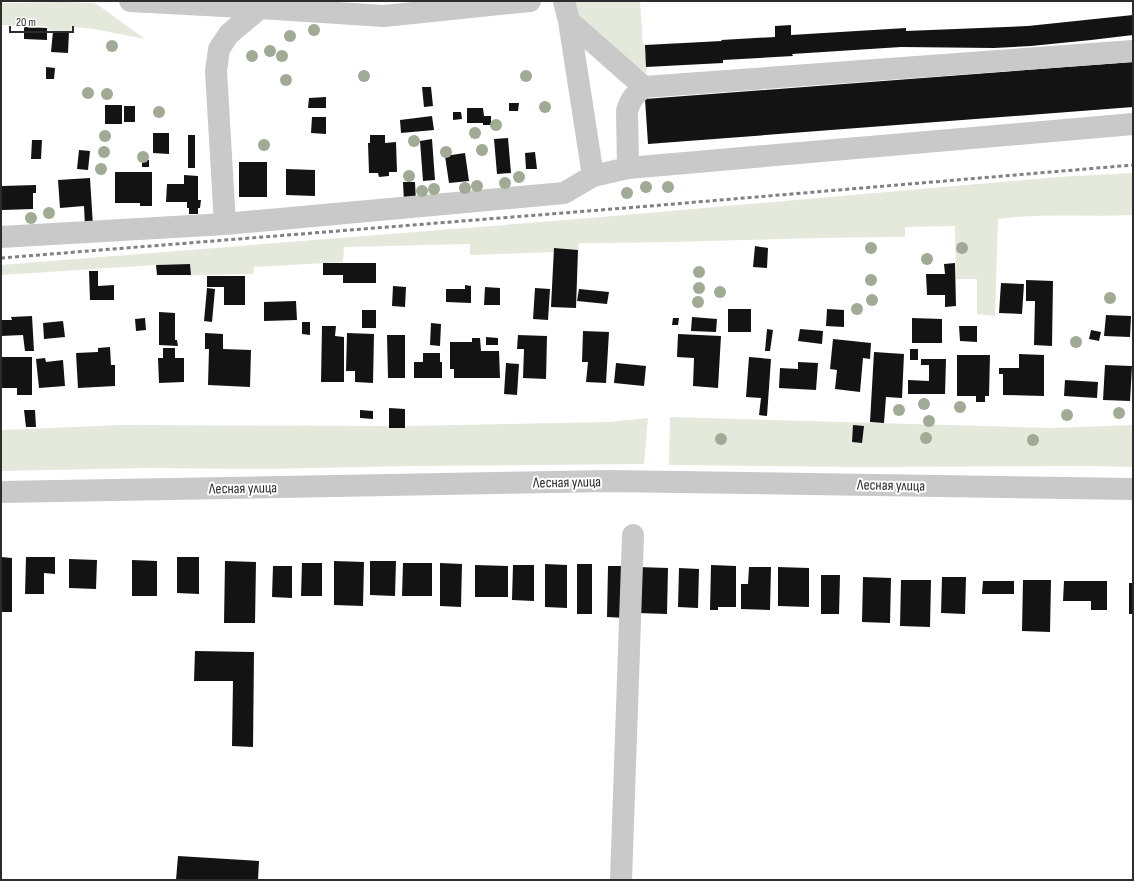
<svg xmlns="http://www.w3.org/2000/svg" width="1134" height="881" font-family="'Sofia Sans Condensed',sans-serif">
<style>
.green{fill:#e4e9db}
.building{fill:#131313}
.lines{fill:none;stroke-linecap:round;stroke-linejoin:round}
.minor{stroke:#c9c9c9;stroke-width:22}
.rail{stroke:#818181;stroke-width:3;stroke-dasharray:4 3;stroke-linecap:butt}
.tree{fill:#a0aa94}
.labels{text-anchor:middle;stroke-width:4;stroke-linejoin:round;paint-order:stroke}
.street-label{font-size:15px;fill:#2c2c2c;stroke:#fff}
</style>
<rect width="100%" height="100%" fill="#fff"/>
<!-- green -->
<path class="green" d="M572 1H640L643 45H645L647 74 585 26 572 4Z
M66 2 93 3 98 5 145 39 94 29 72 27 71 33 47 30V26L1 25V3Z
M1133 173V215C1088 217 1042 213 998 219L995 316 977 314V279H956L955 226 905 227V237C796 237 688 243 579 243L578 250 554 248V252L470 255V244L344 247 343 262 254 267 253 274 191 275 190 264 156 265 1 275V265L578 219 1058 177Z
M670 417 1051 428 1133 425V467L1090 466 863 467 669 465Z
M648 418 644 464 411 466 265 469 148 468 1 471V430L122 425 389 426V428H404L405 426 609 422Z"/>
<!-- building -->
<path class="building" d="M1133 15V35L1091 40 1031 46 994 48 901 47 792 54 793 56 723 60V63L646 67 645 45 722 41 721 40 775 37V26L791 25V35L906 28V31L1028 26Z
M24 27 47 28V40L24 39Z
M53 31 69 32 68 53 51 52Z
M1133 62V107L648 144 645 99Z
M46 67 55 68 54 79H46Z
M422 87H431L433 106 424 107Z
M326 97V108H308L309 98Z
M509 103H519L518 111H509Z
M105 105H122V124H105Z
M124 106H135V122H124Z
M467 108H483L484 116H491V125H483V123H467Z
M453 112H461L462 119 453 120Z
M432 116 434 130 401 133 400 120Z
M312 117H326V134L311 133Z
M153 133H169V154L153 153Z
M188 135H195V168H188Z
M370 135H385V143L396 142 397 172H389V176L379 177 378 173H369L368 143H370Z
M508 138 511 173 497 174 494 139Z
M432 139 435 180 423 181 420 141Z
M32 140H42L41 159H31Z
M79 150 90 151 88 170 77 169Z
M535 152 537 169H526L525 153Z
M465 153 469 181 449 183 445 156Z
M142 160H149V167H142Z
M239 162H267V197H239Z
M286 169 315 170V196L286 195Z
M115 172H152V206H140V203H115Z
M184 175 198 176V200H201L200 208H198V214H189V208H187V202H166L167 184H184Z
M90 178 93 226H85L84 206 60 208 58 180Z
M403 182H415L416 202H404Z
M36 185V193H33V209L2 210V186Z
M755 246 768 248 767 268 753 267Z
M554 248 578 250 576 308 551 307Z
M323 263H376V283H343V275H323Z
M955 263 956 306 945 307V295H927L926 274H945L944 264Z
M190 264 191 275H157L156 265Z
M89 271H98V286L114 285V300H90Z
M207 276H245V305H224V287H207Z
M1026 280 1053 281 1052 346 1034 345 1035 301H1026Z
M1001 283 1024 284 1022 314 999 313Z
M465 285 471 286V303L446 302V289H465Z
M393 286 406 287 405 307 392 306Z
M485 287 500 288V305H484Z
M207 288 215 289 212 322 204 321Z
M535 288 550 289 548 320 533 319Z
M579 289 609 292 607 304 577 301Z
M296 301 297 320 264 321V302Z
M728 309H751V332H728Z
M827 309 844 310V327L826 326Z
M362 310H376V328H362Z
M159 312 175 313V340H177L178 346 159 345Z
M1106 315 1131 316 1130 337 1104 336Z
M32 316 34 351H25L23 335 1 336V320H12L11 317Z
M692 317 717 319 716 332 691 331Z
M145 318 146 330 136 331 135 319Z
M673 318H679L678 325H672Z
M912 318 942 319V343H912Z
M63 321 65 337 44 339 43 323Z
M302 322H310V335L302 334Z
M431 323 441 324 440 346 430 345Z
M322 326H336L335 336 344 337V382H321Z
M959 326H977V342L960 341Z
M767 329 773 330 770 351H765Z
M800 329 823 331 822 344 798 341Z
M1091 330 1101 332 1099 341 1089 339Z
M583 331 609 332 606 383 586 382 588 362H582Z
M205 333 223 334V349L251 350 250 387 208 385 209 349H205Z
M347 333 374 334 373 383 355 382V371H346Z
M678 334 721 336 718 388 693 386 694 358 677 357Z
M387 335H405V378H388Z
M518 335 547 336 546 379 523 378 524 349H517Z
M486 337 498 338V345H486Z
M472 338H480L481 351H499L500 378H454V369H450V342H472Z
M833 339 871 343 870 359 863 358 860 392 835 389 837 370 830 369Z
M110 347 111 365H115V386L78 388 76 353 98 352V348Z
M163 348H175V358H184V382L159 383 158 358H163Z
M910 349H918V360H910Z
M874 352 904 354 902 398 886 397 884 423 870 422Z
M423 353H440V362H442V378H414V362H423Z
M1019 354 1044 355V396L1003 395V374H999V368H1019Z
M957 355H990L989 396H985V402H976V396H957Z
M1 357H32V395H17V388H1Z
M749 357 771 359 767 416 759 415 761 398 746 397Z
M45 358 46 362 63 360 65 386 39 388 36 359Z
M921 359H946L945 394H908V380L929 381V365H921Z
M798 362 818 363 816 390 779 388 780 368 798 369Z
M506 363 519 364 517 395 504 394Z
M616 363 646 366 644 386 614 383Z
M1105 365 1132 366 1130 401 1103 400Z
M1065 380 1098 382 1097 398 1064 396Z
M389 408 405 409V428H389Z
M24 410H35L36 427H26Z
M360 410 373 411V419L360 418Z
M853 425 864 426 862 443 852 442Z
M1 557 12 558V612H1Z
M26 557H55V574L44 573V594H25Z
M177 557H199V594L177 593Z
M69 559 97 560 96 589 69 588Z
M132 560 157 561V596H132Z
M225 561 256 562 255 623H224Z
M334 561 364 562 363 606 334 605Z
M370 561H396L395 596 370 595Z
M302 563H322V596H301Z
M403 563H432V596H402Z
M440 563 462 564 461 607 440 606Z
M545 564 567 565V608L545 607Z
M577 564H592V614H577Z
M475 565 508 566V597H475Z
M513 565H534V601L512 600Z
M711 565 736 566V607H718V610H710Z
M273 566H292V598L272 597Z
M608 566H627L626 618 607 617Z
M638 567 668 568 667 614 638 613Z
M749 567H771L770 610 741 609V584H748Z
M778 567 809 568V607L778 606Z
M679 568 699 569 698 608 678 607Z
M821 575H840L839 614H821Z
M863 577 891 578 890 623 862 622Z
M942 577H966L965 614 941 613Z
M901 580H931L930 627 900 626Z
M1023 580H1051L1050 632 1022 631Z
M983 581H1014V594H982Z
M1064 581H1107V610H1091V601H1063Z
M1129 583H1133V614H1129Z
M195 651 254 652 253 747 232 746 233 681H194Z
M178 856 259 861 258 880H176Z"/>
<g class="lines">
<!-- minor -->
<path class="minor" d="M130 1 260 8 384 16 530 1
M569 21 593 176
M644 87 1133 51
M628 168 1133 124
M225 224 216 71 219 49 229 34 260 8
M1 237 225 224 564 193 593 176 628 168 627 111C630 100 635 94 644 87L569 21 564 1
M1 492 609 481 1133 489
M621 880 633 535"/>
<!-- rail -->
<path class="rail" d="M1 258 650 206 1133 165"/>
</g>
<!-- trees -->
<g class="tree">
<circle cx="314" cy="30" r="6"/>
<circle cx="290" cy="36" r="6"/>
<circle cx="112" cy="46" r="6"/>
<circle cx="270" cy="51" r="6"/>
<circle cx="252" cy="56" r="6"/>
<circle cx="282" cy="56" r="6"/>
<circle cx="364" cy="76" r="6"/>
<circle cx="526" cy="76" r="6"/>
<circle cx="286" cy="80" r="6"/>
<circle cx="88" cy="93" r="6"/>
<circle cx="107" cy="94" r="6"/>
<circle cx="545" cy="107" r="6"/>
<circle cx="159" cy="112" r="6"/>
<circle cx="496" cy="125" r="6"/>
<circle cx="475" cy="133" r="6"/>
<circle cx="105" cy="136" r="6"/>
<circle cx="414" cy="141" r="6"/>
<circle cx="264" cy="145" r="6"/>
<circle cx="482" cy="150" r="6"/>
<circle cx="104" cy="152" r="6"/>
<circle cx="446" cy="152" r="6"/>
<circle cx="143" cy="157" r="6"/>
<circle cx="101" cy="169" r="6"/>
<circle cx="409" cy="176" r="6"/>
<circle cx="519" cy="177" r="6"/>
<circle cx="505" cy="183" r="6"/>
<circle cx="477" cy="186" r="6"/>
<circle cx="646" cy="187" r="6"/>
<circle cx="668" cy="187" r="6"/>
<circle cx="465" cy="188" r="6"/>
<circle cx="434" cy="189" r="6"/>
<circle cx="422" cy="191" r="6"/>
<circle cx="627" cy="193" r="6"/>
<circle cx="49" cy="213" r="6"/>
<circle cx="31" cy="218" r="6"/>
<circle cx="871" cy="248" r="6"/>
<circle cx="962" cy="248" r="6"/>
<circle cx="927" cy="259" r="6"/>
<circle cx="699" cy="272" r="6"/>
<circle cx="871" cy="280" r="6"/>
<circle cx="699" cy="288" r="6"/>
<circle cx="720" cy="292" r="6"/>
<circle cx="1110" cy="298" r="6"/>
<circle cx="872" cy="300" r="6"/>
<circle cx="698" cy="302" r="6"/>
<circle cx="857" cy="309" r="6"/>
<circle cx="1076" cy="342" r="6"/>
<circle cx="924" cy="404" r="6"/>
<circle cx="960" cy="407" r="6"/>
<circle cx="899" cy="410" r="6"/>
<circle cx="1119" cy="413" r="6"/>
<circle cx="1067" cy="415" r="6"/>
<circle cx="929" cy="421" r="6"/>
<circle cx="926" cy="438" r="6"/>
<circle cx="721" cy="439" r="6"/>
<circle cx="1033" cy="440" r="6"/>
</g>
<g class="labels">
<!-- street labels -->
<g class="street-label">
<text transform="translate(567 482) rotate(-1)" y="5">Лесная улица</text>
<text transform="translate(891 485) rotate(1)" y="5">Лесная улица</text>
<text transform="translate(243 488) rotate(-1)" y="5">Лесная улица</text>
</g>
</g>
<!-- border -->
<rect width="1134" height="881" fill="none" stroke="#2c2c2c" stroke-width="4"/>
<!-- scale -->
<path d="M10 26v6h63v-6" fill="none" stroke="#2c2c2c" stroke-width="2"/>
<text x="16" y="26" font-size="12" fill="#2c2c2c" stroke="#ffffff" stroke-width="3" paint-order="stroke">20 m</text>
</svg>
